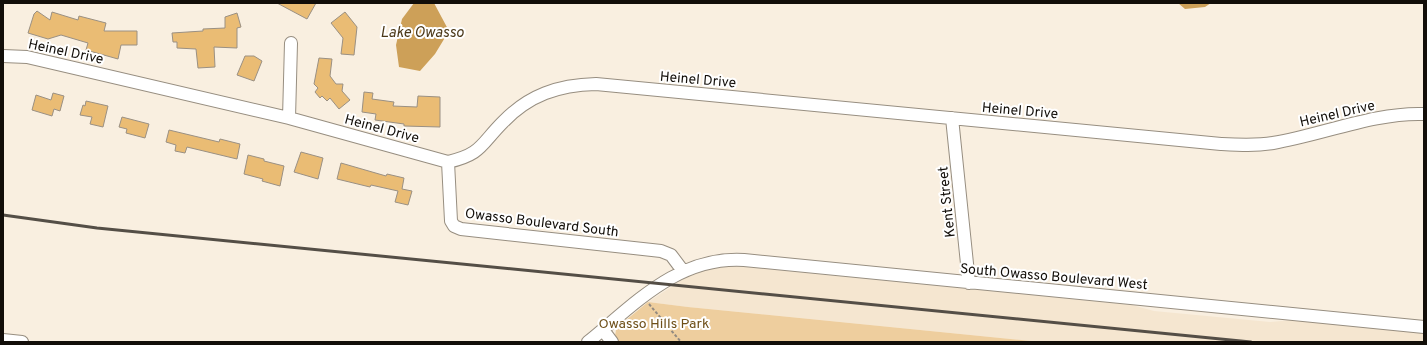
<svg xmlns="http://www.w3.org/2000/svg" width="1427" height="345" font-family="Overpass,sans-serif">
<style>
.built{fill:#f5e6d0}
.green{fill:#eece9e}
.water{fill:#cda058}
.building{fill:#eabc74;stroke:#9a9083}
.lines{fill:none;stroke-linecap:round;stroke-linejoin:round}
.minor-casing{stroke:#978e80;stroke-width:14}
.path{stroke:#928a80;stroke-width:2;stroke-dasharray:3 2;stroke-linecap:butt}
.minor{stroke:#fff;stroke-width:12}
.rail{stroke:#544e46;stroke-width:3}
.labels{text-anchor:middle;stroke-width:4;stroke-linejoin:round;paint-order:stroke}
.street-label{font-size:14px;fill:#120e09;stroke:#fff}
.park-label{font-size:14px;fill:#6e4f18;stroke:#fff}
.water-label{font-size:15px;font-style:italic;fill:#4b3818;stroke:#fff}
</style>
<rect width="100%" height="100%" fill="#f9efe0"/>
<!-- built -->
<path class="built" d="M737 266 1132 305 1154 311 1270 322 1293 320 1424 333V342H1042L688 307 648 302 682 280 695 273 715 267Z"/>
<!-- green -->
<path class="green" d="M648 302 688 307 1042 342H617L615 336 616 330 620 325Z"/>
<!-- water -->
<path class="water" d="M414 3H434L449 31 435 54 420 71 399 67 396 45 402 19Z
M1178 3H1211L1205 7 1185 9Z"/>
<!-- building -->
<path class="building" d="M277 3H316L307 19Z
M37 11 50 20 52 12 78 20 79 16 106 23 104 31H137V45H121L118 59 86 50 88 43 61 35 48 39 28 33 34 14Z
M345 12 357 27 354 55 341 54 343 38 331 23Z
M237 13 241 27 237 28V48L214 47 215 67 198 68 196 49 177 48V42H173L172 33 203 31V29L225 28V17Z
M245 56H254L262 61 254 81 237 75Z
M319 58 332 59 330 76 336 84H343L342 91 350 100 339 109 330 98 327 101 322 96 320 98 315 92 318 88 314 84Z
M364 92 373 93 372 99 394 102 393 106 417 107 418 96 440 97V127L404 126V124L375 120 376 114 362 112Z
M53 93 64 96 60 111 54 109 52 116 32 110 36 95 51 100Z
M86 101 108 106 103 127 90 124 92 117 80 115 83 105 85 106Z
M122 117 149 124 145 138 126 133 127 129 119 127Z
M169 130 219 142 220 139 240 144 237 159 187 147 185 153 175 151 176 145 166 142Z
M301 152 323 158 318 179 294 172Z
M248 155 264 159V161L284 166 280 186 262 181 263 179 244 174Z
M341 163 386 176 387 174 404 178 402 189 412 191 408 205 395 202 398 191 371 185 370 187 337 179Z"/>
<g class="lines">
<!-- minor casing -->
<g class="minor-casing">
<path id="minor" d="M3 56 27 57 289 118 448 162C482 154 480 145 503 122 529 95 558 85 596 84L1221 144C1239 145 1256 146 1273 143 1322 135 1375 112 1424 114
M289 118 291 43
M952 118 969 283
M448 162 451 221 454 226 461 229 661 251 671 255 683 271
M603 330 612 342
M3 340 22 342
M588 342C635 304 678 256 744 260L1424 327"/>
</g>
<!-- path -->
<path class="path" d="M649 304 681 342"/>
<!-- minor -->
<use href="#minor" class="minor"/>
<!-- rail -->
<path class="rail" d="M3 215 97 228 1251 342"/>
</g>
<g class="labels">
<!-- street labels -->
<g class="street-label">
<text transform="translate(66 51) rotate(12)" y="5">Heinel Drive</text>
<text transform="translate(698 79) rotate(5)" y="5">Heinel Drive</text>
<text transform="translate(1020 110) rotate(5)" y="5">Heinel Drive</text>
<text transform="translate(1337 113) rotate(-13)" y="5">Heinel Drive</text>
<text transform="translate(382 128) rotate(15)" y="5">Heinel Drive</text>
<text transform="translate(946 202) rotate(-96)" y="5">Kent Street</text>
<text transform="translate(542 222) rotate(7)" y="5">Owasso Boulevard South</text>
<text transform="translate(1054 276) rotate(5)" y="5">South Owasso Boulevard West</text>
</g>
<!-- park labels -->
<g class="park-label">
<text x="654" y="328">Owasso Hills Park</text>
</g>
<!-- water labels -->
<g class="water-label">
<text x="422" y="37">Lake Owasso</text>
</g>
</g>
<!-- border -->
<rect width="1427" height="345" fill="none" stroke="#120e09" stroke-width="8"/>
</svg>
